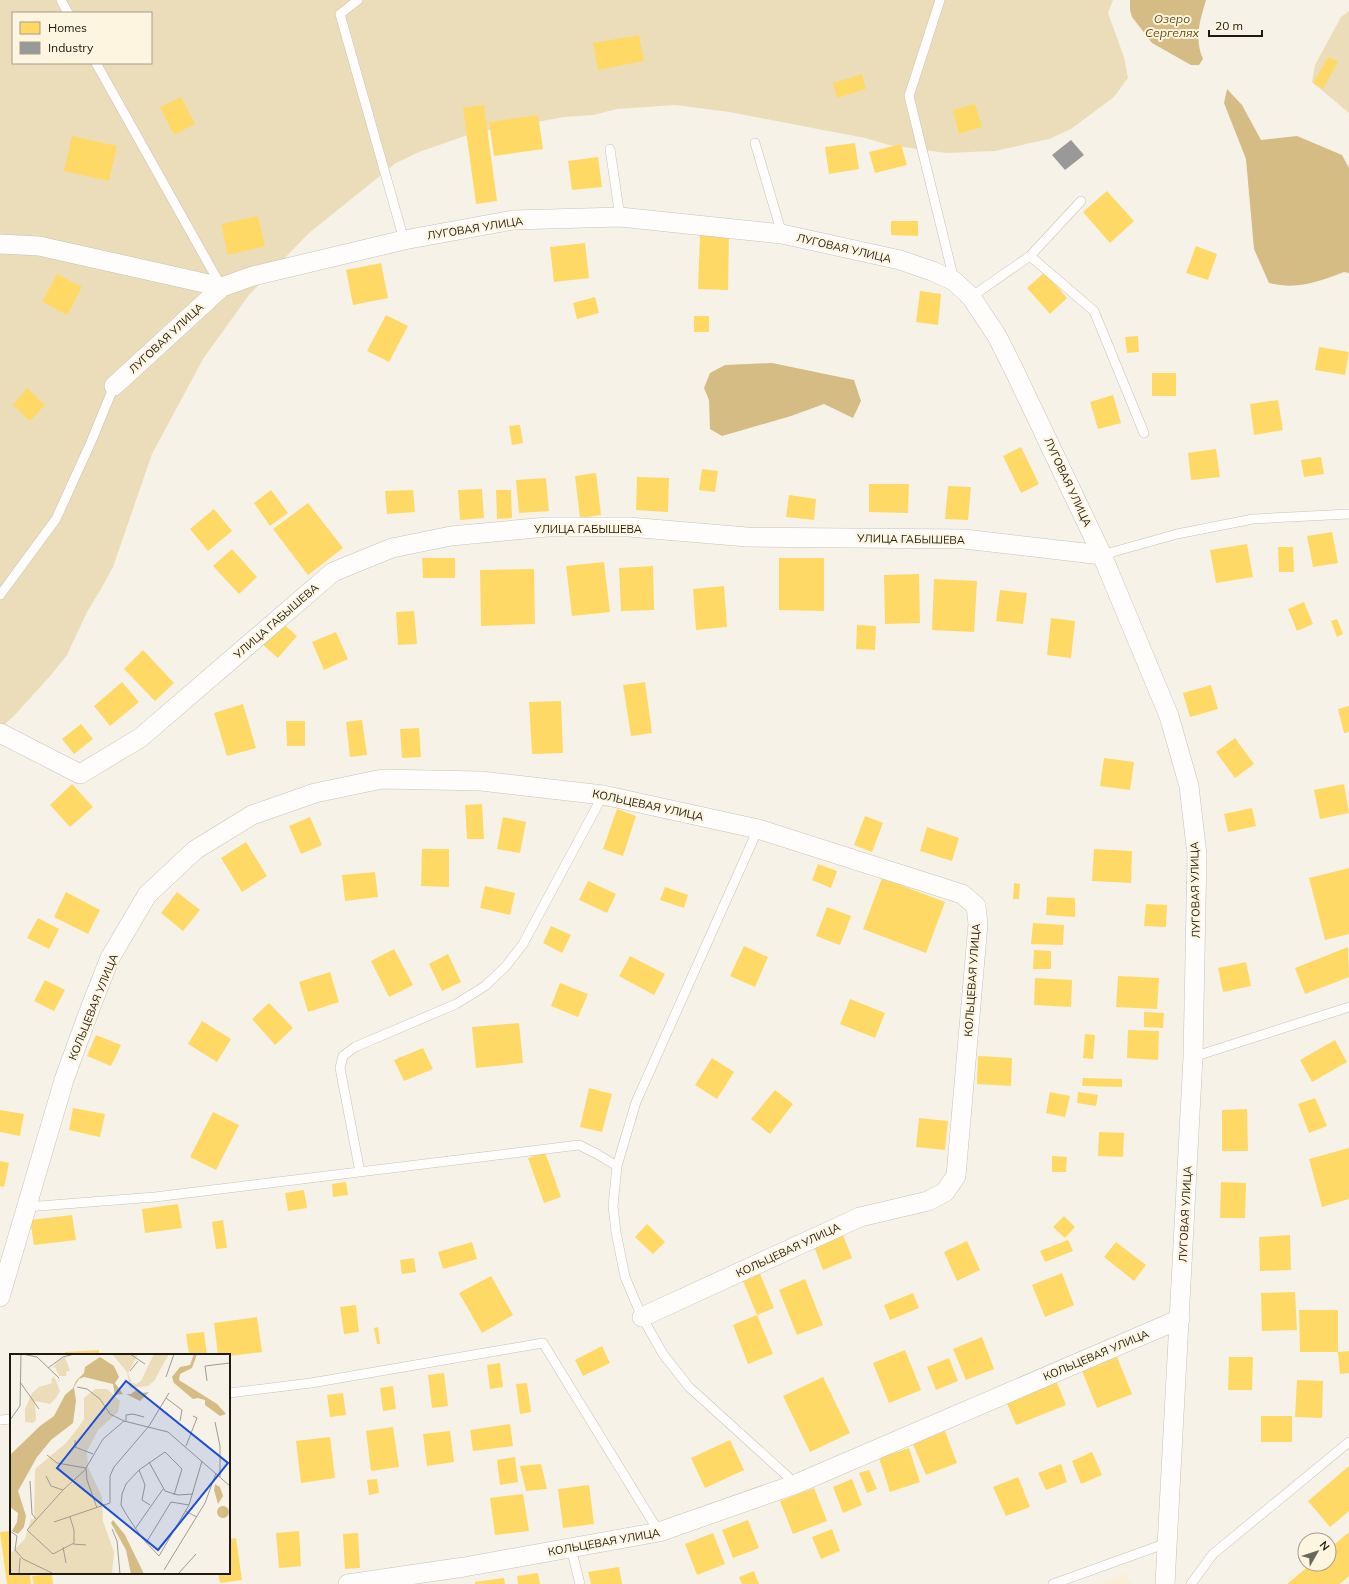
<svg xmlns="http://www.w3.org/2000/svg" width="1349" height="1584" font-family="Mulish,sans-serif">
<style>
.built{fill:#faefd8}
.green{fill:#ecddba;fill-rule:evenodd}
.water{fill:#d5bb84}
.homes{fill:#ffd966}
.industry{fill:#999}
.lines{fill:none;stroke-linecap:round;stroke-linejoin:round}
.lane-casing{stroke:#c7c2b9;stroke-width:10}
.street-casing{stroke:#c7c2b9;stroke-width:20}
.lane{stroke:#fefdfb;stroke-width:9}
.street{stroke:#fefdfb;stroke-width:19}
.labels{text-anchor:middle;stroke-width:4;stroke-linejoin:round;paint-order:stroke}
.street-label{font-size:11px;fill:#1e1a10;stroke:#fef5e0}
.water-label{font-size:12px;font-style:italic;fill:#664f15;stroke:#fef5e0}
.inset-road{fill:none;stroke:#a09c91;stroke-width:1}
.view{fill:#1d4ed8;fill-opacity:0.15;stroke:#1d4ed8;stroke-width:2}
.inset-edge{fill:none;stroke:#1e1a10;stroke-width:2}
</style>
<rect width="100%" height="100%" fill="#f7f2e7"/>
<!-- built -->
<path class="built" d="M1125 1574 1133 1584H1099Z"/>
<!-- green -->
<path class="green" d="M0 0H1113L1108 13 1124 57 1128 78 1114 97 1071 129 1049 139 995 151 946 153 889 145 865 138 729 112 675 105 617 109 593 115 565 117 489 130 465 136 419 152 396 163 309 233 249 295 203 359 152 454 113 567 101 589 87 612 67 655 51 675 13 717 0 728ZM13 13H151V63H13Z
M1349 11V113L1312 82 1315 65 1341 17Z"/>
<!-- water -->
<path class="water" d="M1130 0H1206C1200 20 1194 39 1203 59L1199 65H1191L1152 43 1132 17 1130 10Z
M1227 89 1242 105 1261 140 1297 136 1342 155 1349 168V273L1344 272C1318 282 1297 290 1269 283L1254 249 1246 159 1224 103Z
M772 363 854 380 861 401 853 418 824 404 791 416 722 436 710 429 709 400 704 388 710 373 725 365Z"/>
<!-- homes -->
<path class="homes" d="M639 35 644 61 598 70 593 43Z
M1328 57 1338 62 1323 89 1313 83Z
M862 74 866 89 837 98 833 83Z
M181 97 195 124 174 135 160 107Z
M975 104 982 127 959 134 953 110Z
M484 105 497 201 476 204 463 108Z
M538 115 543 149 494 156 489 122Z
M72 136 117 146 109 181 64 171Z
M855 143 859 169 829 174 825 147Z
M901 144 907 165 875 173 869 152Z
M598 157 602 187 572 190 568 161Z
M1107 191 1134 221 1110 243 1083 212Z
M258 216 265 246 228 255 221 224Z
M891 221H918V236L891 235Z
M700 235H729L728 290 698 289Z
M585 243 589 278 554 282 550 247Z
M1196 246 1217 254 1208 280 1186 273Z
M381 263 388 298 353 305 346 270Z
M1045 272 1067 298 1050 314 1027 288Z
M57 274 82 287 67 315 42 302Z
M920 291 941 294 938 325 916 322Z
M595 297 599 313 577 319 573 303Z
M386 315 408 326 389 362 367 351Z
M694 316H709V332H694Z
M1138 336 1139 352 1127 353 1125 337Z
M1319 347 1349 352 1345 375 1315 370Z
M1152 373H1176V396H1152Z
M27 388 45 405 30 421 13 405Z
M1113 395 1121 423 1098 429 1090 402Z
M1278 400 1283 430 1254 435 1250 404Z
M520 425 523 443 512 445 509 426Z
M1021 447 1039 484 1021 493 1003 456Z
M1216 449 1220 477 1191 480 1188 453Z
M1321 457 1324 474 1304 477 1301 460Z
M702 469 718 471 715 492 699 490Z
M596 473 601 515 580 518 575 476Z
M637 477 669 478 668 512 636 510Z
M546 478 549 511 519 513 516 480Z
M869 484H909L908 513 869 512Z
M948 486 971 487 968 520 945 519Z
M482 489 484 518 460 520 458 490Z
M271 490 288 513 270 526 254 503Z
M413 490 415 512 387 514 385 491Z
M496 490H511L512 518 497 519Z
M789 495 816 499 814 520 786 517Z
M308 503 343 548 308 575 273 529Z
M214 509 232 531 208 551 190 529Z
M1332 532 1338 563 1313 567 1307 536Z
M1247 544 1253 577 1216 583 1210 550Z
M1278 547H1293L1294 572H1279Z
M232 549 257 577 239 594 213 566Z
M422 558H455V578H423Z
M779 558H824V611L779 610Z
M604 562 610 612 572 616 566 566Z
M653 566 654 610 621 611 619 568Z
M534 569 535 624 481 626 480 570Z
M919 574 920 623 885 624 884 575Z
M934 579 977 581 974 632 932 630Z
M724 586 727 627 696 630 693 589Z
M1000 590 1027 593 1023 624 996 621Z
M1304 602 1313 624 1297 631 1288 609Z
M414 611 417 644 398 645 396 612Z
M1051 618 1075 621 1071 658 1047 655Z
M1337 619 1343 634 1337 637 1331 621Z
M282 623 297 636 278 658 263 645Z
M857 625 876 626 875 650 856 649Z
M336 632 348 659 324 670 312 642Z
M143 650 174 683 155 701 124 669Z
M122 682 139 702 110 726 94 706Z
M645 682 652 733 631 736 623 685Z
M1211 685 1218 709 1190 717 1183 693Z
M561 701 563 753 532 754 529 702Z
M243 704 256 748 227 756 214 713Z
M1349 706V732L1344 733 1338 709Z
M362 720 367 755 350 757 346 722Z
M286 721H305V746H287Z
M81 724 93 739 74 754 62 739Z
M419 728 421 757 402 758 400 729Z
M1235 738 1254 764 1235 778 1216 752Z
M1104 758 1134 762 1130 790 1100 786Z
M72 784 93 807 70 827 50 805Z
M1344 784 1349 813 1320 819 1314 790Z
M482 804 484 839H467L465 805Z
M1252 808 1256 826 1228 832 1224 814Z
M617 809 636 816 623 856 603 849Z
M865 816 883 823 872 852 854 845Z
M310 817 322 845 301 854 289 826Z
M503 817 526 822 520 853 497 849Z
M927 827 959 838 952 861 920 851Z
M246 842 267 876 242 892 221 858Z
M422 849H449V887L421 886Z
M1094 849 1132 851 1131 883 1092 881Z
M818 864 837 871 831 888 812 880Z
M1349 868V934L1325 940 1309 878Z
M375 872 378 897 345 901 342 875Z
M882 878 945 902 926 953 863 929Z
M588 881 616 894 607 913 579 900Z
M1014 883 1020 884 1019 899H1013Z
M485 886 515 893 510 915 480 908Z
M665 887 688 895 684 908 660 900Z
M66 892 100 910 88 934 54 917Z
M177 892 200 910 183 931 161 913Z
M1047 897 1075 898V917L1046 915Z
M1146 904 1167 905 1166 927 1144 926Z
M827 907 851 916 840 945 816 936Z
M38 918 59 929 49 949 27 938Z
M1033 923 1064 925 1063 945 1031 944Z
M551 926 571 935 562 953 543 943Z
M744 946 768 957 755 987 730 976Z
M1348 947 1349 977 1305 994 1295 968Z
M394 949 413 985 389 997 371 961Z
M1034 950 1051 951V969H1033Z
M448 954 461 982 442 991 429 964Z
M630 956 665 974 654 995 619 976Z
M1246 962 1251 986 1223 992 1218 968Z
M330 972 339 1002 308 1012 299 982Z
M1118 976 1159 978 1157 1009 1116 1007Z
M1035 978 1072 980 1071 1007 1034 1005Z
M45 980 65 990 54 1011 34 1001Z
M560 983 588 994 578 1017 551 1006Z
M850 999 885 1013 875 1038 840 1024Z
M269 1003 293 1028 275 1045 252 1019Z
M1144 1012 1164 1013 1163 1028 1144 1027Z
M202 1021 231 1039 217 1062 188 1044Z
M519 1023 523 1063 476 1068 472 1027Z
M1128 1030 1159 1031 1158 1060 1127 1058Z
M1085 1034 1095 1035 1093 1059 1083 1058Z
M96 1035 121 1045 111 1066 87 1056Z
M1335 1040 1347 1062 1312 1082 1300 1060Z
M423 1048 433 1069 404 1081 394 1060Z
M978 1056 1012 1058 1011 1086 977 1084Z
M712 1058 734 1072 717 1099 695 1085Z
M1083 1078 1122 1079V1087L1082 1086Z
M589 1088 612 1094 602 1132 580 1127Z
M775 1090 793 1104 770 1134 751 1119Z
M1050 1092 1070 1096 1065 1117 1046 1113Z
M1078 1092 1098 1095 1096 1106 1077 1103Z
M1315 1098 1327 1126 1309 1133 1298 1104Z
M73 1108 105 1114 100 1137 69 1130Z
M1247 1109 1248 1151H1222V1110Z
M0 1110 24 1114 20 1136 0 1132Z
M213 1112 239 1125 216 1170 190 1157Z
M919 1118 948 1121 945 1150 916 1147Z
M1099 1132 1124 1133 1123 1157 1098 1156Z
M1349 1148V1199L1322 1207 1309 1159Z
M545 1152 561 1197 544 1203 528 1158Z
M1052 1156 1067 1157 1066 1172H1052Z
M0 1161 9 1163 4 1187 0 1186Z
M346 1182 348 1195 333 1197 332 1184Z
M1221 1182 1246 1183 1245 1218H1220Z
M304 1190 307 1208 288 1211 285 1193Z
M178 1204 182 1228 145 1233 142 1209Z
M72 1215 76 1240 34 1245 30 1220Z
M1064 1216 1075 1227 1065 1238 1053 1227Z
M223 1220 227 1248 216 1249 212 1222Z
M647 1224 665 1242 653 1254 635 1237Z
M841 1230 852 1258 823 1270 812 1241Z
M1290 1235 1291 1270 1260 1271 1259 1237Z
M1068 1240 1073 1251 1045 1262 1040 1251Z
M967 1241 980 1270 957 1281 944 1252Z
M472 1242 477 1259 443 1269 438 1252Z
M1116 1242 1146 1265 1134 1281 1104 1257Z
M414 1258 416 1272 402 1274 400 1260Z
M758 1269 774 1308 757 1315 741 1276Z
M1062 1273 1074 1305 1045 1317 1032 1285Z
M491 1276 513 1315 482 1333 459 1293Z
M805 1279 823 1325 797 1335 779 1290Z
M1295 1292 1297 1330 1262 1331 1261 1293Z
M913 1293 919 1308 890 1320 884 1305Z
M356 1305 359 1332 344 1334 340 1307Z
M1299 1310H1338V1352H1300Z
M757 1315 773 1354 748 1364 733 1325Z
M257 1317 262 1352 229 1356 218 1355 214 1323Z
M378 1327 380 1344H377L374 1328Z
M204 1332 207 1355H189L186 1334Z
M982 1337 994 1369 966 1380 953 1349Z
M602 1346 610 1363 583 1376 575 1360Z
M99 1350V1355H65V1352Z
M905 1350 921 1390 889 1403 873 1363Z
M1349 1351V1373L1340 1374 1338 1352Z
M1117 1357 1132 1394 1097 1408 1082 1371Z
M1229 1357H1253L1252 1390H1228Z
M949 1358 958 1381 936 1390 927 1367Z
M500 1363 503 1387 490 1389 487 1365Z
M444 1373 448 1406 432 1408 428 1375Z
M823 1377 850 1433 810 1452 783 1396Z
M1056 1380 1066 1405 1016 1425 1006 1401Z
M1297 1380 1323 1381 1322 1418 1295 1417Z
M527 1383 531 1412 520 1414 516 1384Z
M393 1386 396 1409 383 1411 380 1388Z
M343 1393 346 1415 330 1417 327 1395Z
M1261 1416H1292V1442H1261Z
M510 1424 513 1446 473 1451 470 1430Z
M393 1427 399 1467 371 1471 366 1431Z
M450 1431 454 1462 427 1466 423 1434Z
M945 1431 957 1463 926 1475 913 1444Z
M330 1437 335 1478 301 1483 296 1441Z
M730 1440 744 1470 705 1488 691 1458Z
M909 1448 920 1482 890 1492 879 1458Z
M1092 1452 1102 1475 1081 1484 1072 1461Z
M515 1457 518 1482 500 1485 497 1460Z
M541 1464 547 1489 526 1491 520 1466Z
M1061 1464 1067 1482 1046 1490 1038 1473Z
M1349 1466V1511L1330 1527 1308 1501Z
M869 1470 877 1489 867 1493 859 1473Z
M1018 1477 1030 1507 1006 1516 993 1487Z
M377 1479 379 1493 369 1495 367 1480Z
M852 1479 862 1505 843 1513 833 1487Z
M589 1485 594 1524 563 1528 558 1489Z
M814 1488 827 1521 793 1534 780 1501Z
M523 1494 529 1531 495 1535 490 1498Z
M748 1520 759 1548 733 1558 722 1530Z
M832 1529 840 1551 821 1559 812 1537Z
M11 1531V1573H30L31 1584H7L0 1532Z
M299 1531 301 1566 279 1568 276 1533Z
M1349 1532V1576L1340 1584H1287L1311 1564H1329V1549Z
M358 1533 360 1568 345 1569 343 1534Z
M713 1533 725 1564 697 1575 685 1544Z
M236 1538 242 1580 220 1583 218 1573H229V1539Z
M619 1567 622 1584H591L588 1572Z
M754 1571 759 1584H742L739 1577Z
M538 1573 540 1584H518L517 1576Z
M52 1574 53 1584H34L32 1576Z
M504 1578 505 1584H475V1582Z"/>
<!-- industry -->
<path class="industry" d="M1071 140 1084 155 1065 170 1052 155Z"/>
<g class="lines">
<!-- lane casing -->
<g class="lane-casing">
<path id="lane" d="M61 0 68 13
M358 0 340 14 404 240
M940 0 909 96 954 280
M96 63 221 286
M755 143 782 234
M610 149 620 217
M1030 256 1081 201
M971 297 1030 256 1094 311 1144 433
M1102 555 1177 534 1253 519 1349 514
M0 595 56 519 91 442 114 386
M758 829 636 1102 617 1166 613 1206 616 1232 625 1277 642 1317 663 1354 689 1387 796 1484
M1193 1057 1349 1007
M360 1172 340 1068 343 1056 355 1047 456 1004 485 986 506 966 523 944 603 795
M26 1207 155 1197 579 1145 597 1154 617 1166
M229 1393 311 1383 543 1343 659 1532
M0 1420 11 1419
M571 1548 580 1584
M1053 1584 1167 1543
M1191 1584 1213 1554 1349 1442"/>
</g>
<!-- street casing -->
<g class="street-casing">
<path id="street" d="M0 244 39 246 222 287
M114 386 222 287 253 276 404 240 513 220 620 217 782 234 900 260 932 271 954 281 971 297 997 336 1015 372 1102 555 1169 716 1189 786 1197 855 1193 1057 1165 1584
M0 733 80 774 140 738 333 572 392 548 451 536 547 527H629L747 537 964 539 1102 555
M0 1297 64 1080 91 1006 110 958 147 895 195 850 252 815 315 793 382 779 481 781 603 795 758 829 962 894 976 906 978 924 956 1176 945 1192 928 1201 860 1217 642 1317
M348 1584 464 1567 659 1532 796 1484 1180 1319"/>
</g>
<!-- lane -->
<use href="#lane" class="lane"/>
<!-- street -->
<use href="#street" class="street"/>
</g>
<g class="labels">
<!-- street labels -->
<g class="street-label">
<text transform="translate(475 228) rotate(-9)" y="4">ЛУГОВАЯ УЛИЦА</text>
<text transform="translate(844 248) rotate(13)" y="4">ЛУГОВАЯ УЛИЦА</text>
<text transform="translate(166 338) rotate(-43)" y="4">ЛУГОВАЯ УЛИЦА</text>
<text transform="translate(1068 482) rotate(65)" y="4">ЛУГОВАЯ УЛИЦА</text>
<text x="588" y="533">УЛИЦА ГАБЫШЕВА</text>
<text transform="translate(911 539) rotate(1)" y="4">УЛИЦА ГАБЫШЕВА</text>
<text transform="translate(276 621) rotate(-41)" y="4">УЛИЦА ГАБЫШЕВА</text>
<text transform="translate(648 805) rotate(12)" y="4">КОЛЬЦЕВАЯ УЛИЦА</text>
<text transform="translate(1195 890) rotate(-91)" y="4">ЛУГОВАЯ УЛИЦА</text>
<text transform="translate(972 980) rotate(-86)" y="4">КОЛЬЦЕВАЯ УЛИЦА</text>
<text transform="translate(93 1007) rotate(-68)" y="4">КОЛЬЦЕВАЯ УЛИЦА</text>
<text transform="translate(1185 1214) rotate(-87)" y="4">ЛУГОВАЯ УЛИЦА</text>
<text transform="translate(788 1250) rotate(-25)" y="4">КОЛЬЦЕВАЯ УЛИЦА</text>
<text transform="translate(1096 1355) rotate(-23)" y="4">КОЛЬЦЕВАЯ УЛИЦА</text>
<text transform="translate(604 1542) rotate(-10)" y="4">КОЛЬЦЕВАЯ УЛИЦА</text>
</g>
<!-- water labels -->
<g class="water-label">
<text x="1172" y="23">Озеро<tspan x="1172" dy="14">Сергелях</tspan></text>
</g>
</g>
<!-- overview -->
<g transform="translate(10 1354)">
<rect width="220" height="220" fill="#f7f2e7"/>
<path d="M102 0H128L118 19 122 29 126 30 131 27 144 0H159L144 27 138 32 120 34 117 18ZM55 3 60 17H57L56 22H49L45 13 42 14 49 6ZM44 22 50 37 46 44 40 50 25 47 26 66 23 69 15 68V55L22 39 29 33 42 29 41 26ZM85 35H97L110 47 108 58 88 76 77 97 78 113 92 143 93 167 104 198 102 220H0V200L15 185 21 165H24L25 115 56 89 68 74 74 65V44Z" fill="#ecddba"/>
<path d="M184 0H187L182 14 170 20 169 26 207 50 216 60 210 62 195 51V46L188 44 183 45 164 29 162 23 170 13 180 11ZM90 3 104 12 109 23 105 29 113 40 105 41 103 30 74 23 69 25 64 33 66 47 63 69 41 86 27 103 8 137 16 162 14 173 8 180 2 177 7 168 8 159 0 153V101L30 72 44 62 55 41 63 34 66 27 74 19 75 13ZM126 36 132 39 139 38 130 47 116 40H121ZM205 130 210 133 213 142 208 150 204 136ZM207 158a6 6 0 1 1 12 0a6 6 0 1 1-12 0ZM103 166 115 181 134 220H121L116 196 101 169Z" fill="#d5bb84"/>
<path class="inset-road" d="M12 0 27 3 49 24M120 0 135 10M38 14 53 3 64 0M120 17 128 7M156 23 164 0M197 27 195 12 220 9M10 28 29 55M67 33 77 35 90 45 100 60 114 67M156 44 172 56 170 67M0 66 10 52 11 0M116 67V61L123 60 134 63M205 68 210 92V123M65 86V93L83 100M176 92 187 64 183 62M37 101 47 109 76 114M139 108 155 137 168 141 183 140M129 116 135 131 132 146 140 151M36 122 41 132 53 136 17 176 43 200 64 189V176L60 163M20 127 22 160 26 165M53 136 76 115M164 141 172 115 155 98 129 116 116 130 112 140 111 151 116 160 132 184 149 202 179 151 192 107M87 154 77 126 76 114 93 85 114 67 158 78 220 132M175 157 187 163M44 168 100 149V122L104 113 139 72 159 39M102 175 107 187 110 220M125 175 153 135M0 177 7 182 5 196 13 205 44 220M136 189 161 148 179 151M63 190 76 191M53 193 56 209M154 216 195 149 206 119M9 220 10 204M168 220 186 200"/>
<path class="view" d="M116 27 218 109 148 196 47 114Z"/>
<rect width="220" height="220" class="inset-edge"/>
</g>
<!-- legend -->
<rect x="12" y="12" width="140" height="52" fill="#fef5e0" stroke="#a49d8d"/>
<rect x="20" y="22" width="20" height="12" fill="#ffd966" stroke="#a49d8d"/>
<text x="48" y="32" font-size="12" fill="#1e1a10">Homes</text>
<rect x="20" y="42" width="20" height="12" fill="#999999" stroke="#a49d8d"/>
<text x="48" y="52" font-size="12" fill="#1e1a10">Industry</text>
<!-- north arrow -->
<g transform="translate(1317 1552) rotate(51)"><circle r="19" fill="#fef5e0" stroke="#a49d8d"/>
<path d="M0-3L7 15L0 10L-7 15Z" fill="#6a665b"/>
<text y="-6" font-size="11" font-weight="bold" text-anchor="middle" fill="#1e1a10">N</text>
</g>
<!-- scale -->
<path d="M1209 30v6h53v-6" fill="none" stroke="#1e1a10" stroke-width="2"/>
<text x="1215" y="30" font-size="12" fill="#1e1a10" stroke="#fef5e0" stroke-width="3" paint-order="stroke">20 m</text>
</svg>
